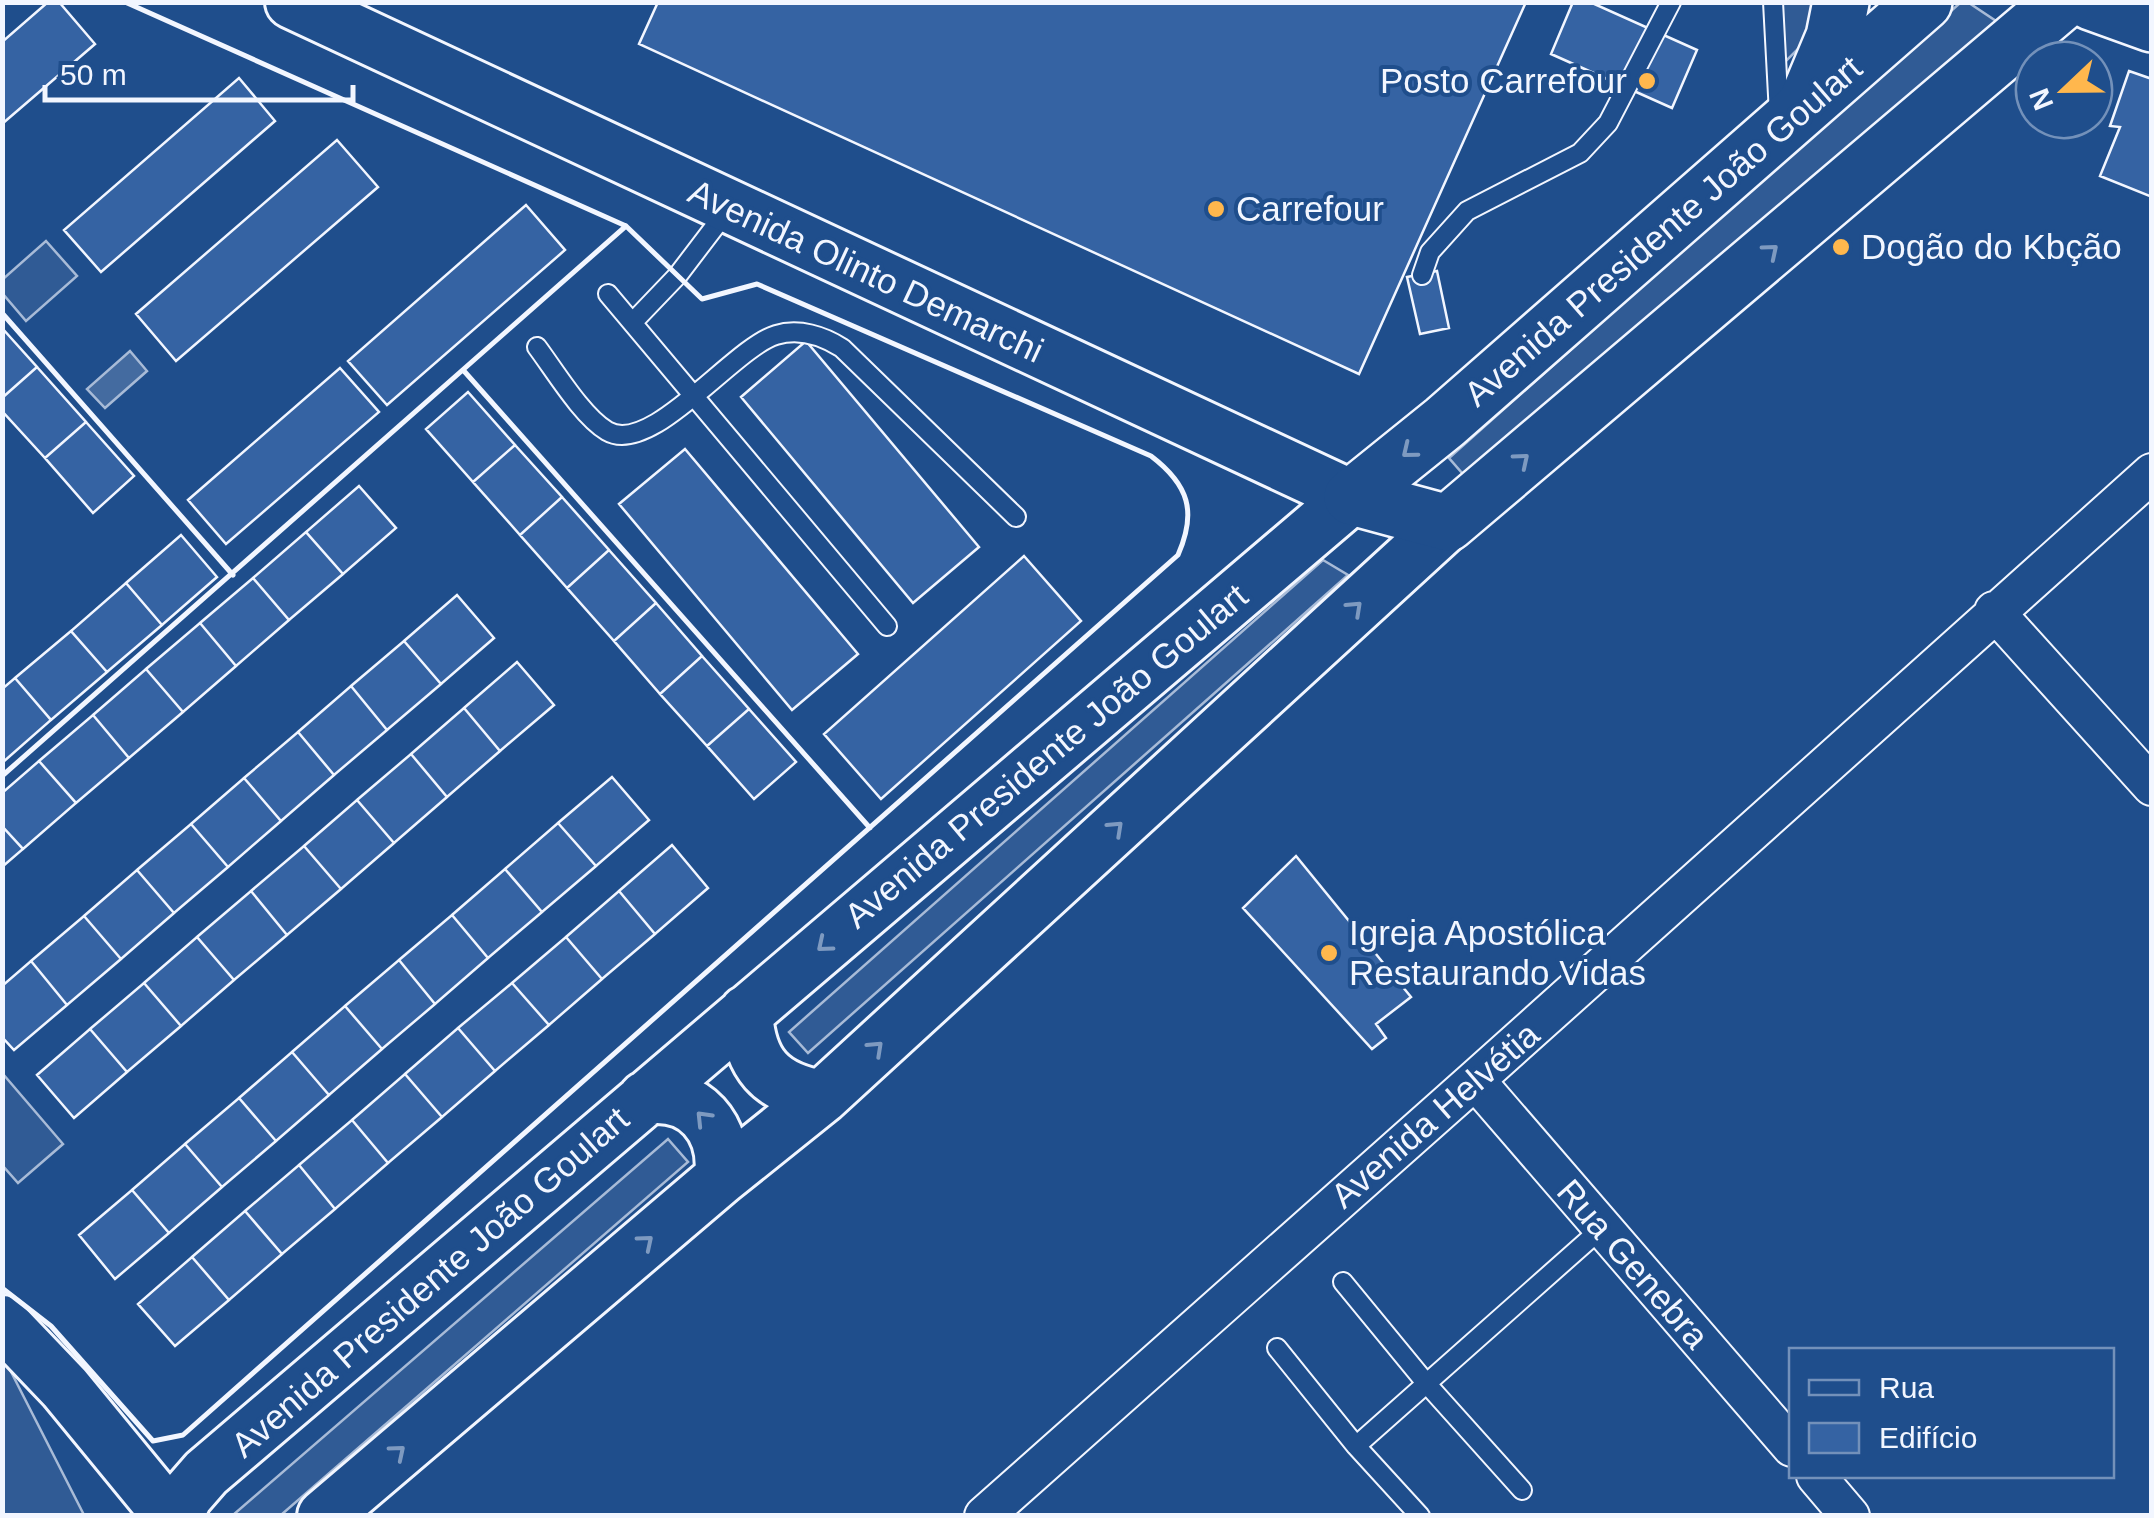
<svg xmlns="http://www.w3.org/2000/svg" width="2154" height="1518" font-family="Arial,sans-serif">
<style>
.built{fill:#305b95;stroke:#a8bbd7;stroke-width:2.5}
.water{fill:#446ba0;stroke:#a8bbd7;stroke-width:2.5}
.building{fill:#3563a3;stroke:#f2f6ff;stroke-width:2.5}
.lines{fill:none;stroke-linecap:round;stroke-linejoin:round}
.lane-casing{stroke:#f2f6ff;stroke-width:22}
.street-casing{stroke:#f2f6ff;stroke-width:42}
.secondary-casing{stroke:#f2f6ff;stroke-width:58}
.primary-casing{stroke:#f2f6ff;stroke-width:60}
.lane{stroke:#1f4e8c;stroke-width:18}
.street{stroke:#1f4e8c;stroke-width:38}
.secondary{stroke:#1f4e8c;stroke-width:52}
.primary{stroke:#1f4e8c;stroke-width:55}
.wall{stroke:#f2f6ff;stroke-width:5}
.oneway{stroke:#7e9ac0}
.poi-dot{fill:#ffb74d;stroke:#1f4e8c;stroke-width:4}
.labels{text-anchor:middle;stroke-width:8;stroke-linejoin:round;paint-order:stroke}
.poi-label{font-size:35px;fill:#f2f6ff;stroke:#1f4e8c;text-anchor:start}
.street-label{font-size:35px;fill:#f2f6ff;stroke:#1f4e8c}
</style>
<rect width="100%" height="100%" fill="#1f4e8c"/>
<!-- built -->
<path class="built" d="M1779 3H1826L1809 38 1783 64Z
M1960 3H1969L1999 23 1476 489 1449 458Z
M46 241 77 276 26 321 3 294V279Z
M1323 560 1348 575 808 1053 789 1032Z
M3 1074 63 1144 18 1183 3 1166Z
M668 1139 688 1162 281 1515H233Z
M2 1359 5 1360 84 1515H3Z"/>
<!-- water -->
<path class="water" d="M130 351 147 371 105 408 87 389Z"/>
<!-- building -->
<path class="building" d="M48 2H59L95 44 2 124V42Z
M658 2H1526L1359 374 639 44Z
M1573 2H1590L1697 50 1672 108 1551 54Z
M2129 71 2152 79V197L2100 176 2120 127 2110 126Z
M239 78 275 121 101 272 64 230Z
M337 140 378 187 176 361 136 314Z
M526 205 565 250 387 405 348 361Z
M1437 271 1449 328 1420 334 1407 277Z
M2 328 37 367 2 398Z
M806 341 979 547 913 603 741 397Z
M37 367 86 422 45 458 2 411V398Z
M340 368 379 412 226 544 188 500Z
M468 392 515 445 473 482 426 429Z
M86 422 134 476 93 513 45 458Z
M515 445 562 497 520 535 473 482Z
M685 449 858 654 792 710 619 504Z
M359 486 396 528 343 574 306 532Z
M562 497 609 550 567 588 520 535Z
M306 532 343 574 289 620 253 578Z
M181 535 217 577 162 625 126 583Z
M609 550 656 603 614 641 567 588Z
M1024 556 1081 621 881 799 824 734Z
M253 578 289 620 236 666 200 623Z
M126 583 162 625 107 672 71 631Z
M457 595 494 638 441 684 404 641Z
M656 603 702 656 660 694 614 641Z
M200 623 236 666 183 712 146 669Z
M71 631 107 672 51 720 15 678Z
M404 641 441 684 387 730 351 686Z
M702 656 749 709 707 746 660 694Z
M517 662 554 705 500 751 464 708Z
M146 669 183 712 129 758 93 715Z
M15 678 51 720 2 763V689Z
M351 686 387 730 334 775 298 732Z
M464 708 500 751 447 797 411 754Z
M749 709 796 762 754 799 707 746Z
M93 715 129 758 76 803 39 761Z
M298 732 334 775 281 821 244 778Z
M411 754 447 797 394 843 357 800Z
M39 761 76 803 23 849 2 826V793Z
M612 777 649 820 596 866 558 823Z
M244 778 281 821 228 867 191 824Z
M357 800 394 843 341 889 304 846Z
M558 823 596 866 542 912 505 869Z
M191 824 228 867 174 913 137 870Z
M2 826 23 849 2 867Z
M672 845 708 888 655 934 619 891Z
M304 846 341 889 287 935 251 891Z
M1296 856 1411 997 1376 1024 1386 1038 1372 1049 1243 908Z
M505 869 542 912 488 958 452 915Z
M137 870 174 913 121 959 84 916Z
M251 891 287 935 234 980 197 937Z
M619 891 655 934 602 979 566 937Z
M452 915 488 958 435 1004 399 960Z
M84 916 121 959 67 1005 31 961Z
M197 937 234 980 181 1026 144 983Z
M566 937 602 979 549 1025 512 983Z
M399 960 435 1004 382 1049 345 1006Z
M31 961 67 1005 14 1050 2 1037V986Z
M144 983 181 1026 127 1072 90 1029Z
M512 983 549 1025 495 1071 458 1028Z
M345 1006 382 1049 329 1095 292 1052Z
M458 1028 495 1071 442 1117 405 1074Z
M90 1029 127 1072 74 1118 37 1075Z
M292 1052 329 1095 276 1141 239 1098Z
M405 1074 442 1117 388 1163 352 1120Z
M239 1098 276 1141 222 1187 185 1144Z
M352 1120 388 1163 335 1209 299 1165Z
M185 1144 222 1187 169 1233 132 1190Z
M299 1165 335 1209 282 1254 245 1211Z
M132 1190 169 1233 115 1279 79 1235Z
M245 1211 282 1254 229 1300 192 1257Z
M192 1257 229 1300 175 1346 138 1304Z"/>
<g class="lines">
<!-- lane casing -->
<g class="lane-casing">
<path id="lane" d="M1773 2 1779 114
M1422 275 1430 252 1467 211 1580 153 1608 123 1671 2
M608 294 887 626
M633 322 678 275 726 212
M537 347C555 371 582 416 607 431 651 457 733 348 776 335 799 328 823 336 842 348L1016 517
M1343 1282 1426 1383 1522 1490
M1277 1348 1356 1446 1420 1516
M1356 1446 1602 1228"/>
</g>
<!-- street casing -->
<g class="street-casing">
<path id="street" d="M1994 611 2152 786
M1475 1080 1792 1447
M1816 1476 1850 1516
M984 1516 1475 1080 2152 473"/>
</g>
<!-- secondary casing -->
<g class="secondary-casing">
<path id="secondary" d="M746 1012C749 1064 770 1088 822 1097
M645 1098C695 1091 727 1128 721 1178
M2 1322 65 1388 170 1516
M176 1516 186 1496 206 1473 1352 497 292 2
M324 1516 721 1178 822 1097 1448 523"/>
</g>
<!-- primary casing -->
<g class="primary-casing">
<path id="primary" d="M2091 2 2152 24
M1808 99 1834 37 1841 2
M1352 497 1448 523 2062 2
M1352 497 1445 422 1924 2"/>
</g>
<!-- lane -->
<use href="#lane" class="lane"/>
<!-- street -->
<use href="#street" class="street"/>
<!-- secondary -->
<use href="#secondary" class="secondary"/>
<!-- primary -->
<use href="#primary" class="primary"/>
<!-- wall -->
<path class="wall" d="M2 3 3 2
M2 313 233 575
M464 371 870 828
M2 776 626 226
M2 1288 51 1326 153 1441 183 1435 1178 555C1197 512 1189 485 1151 456L757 284 702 299 626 226 125 2"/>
</g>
<!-- one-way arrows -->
<defs><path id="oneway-chevron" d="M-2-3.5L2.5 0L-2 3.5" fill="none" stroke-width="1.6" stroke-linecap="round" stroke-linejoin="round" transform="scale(2.5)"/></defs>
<g class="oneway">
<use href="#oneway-chevron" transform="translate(1771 251) rotate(-40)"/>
<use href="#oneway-chevron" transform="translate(1409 451) rotate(141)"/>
<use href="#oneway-chevron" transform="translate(1522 460) rotate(-40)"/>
<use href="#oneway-chevron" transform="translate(1355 608) rotate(-43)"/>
<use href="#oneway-chevron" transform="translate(1116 828) rotate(-43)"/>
<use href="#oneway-chevron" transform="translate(824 945) rotate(140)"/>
<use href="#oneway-chevron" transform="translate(876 1048) rotate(-43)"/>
<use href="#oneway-chevron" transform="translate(703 1118) rotate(-134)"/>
<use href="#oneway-chevron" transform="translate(646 1242) rotate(-40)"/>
<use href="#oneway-chevron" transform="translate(398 1452) rotate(-40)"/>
</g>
<!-- markers -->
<g class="poi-dot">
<circle cx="1647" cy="81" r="10"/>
<circle cx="1216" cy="209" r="10"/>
<circle cx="1841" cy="247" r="10"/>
<circle cx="1329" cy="953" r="10"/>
</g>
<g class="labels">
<!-- poi labels -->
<g class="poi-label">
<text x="1627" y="93" text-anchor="end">Posto Carrefour</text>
<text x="1236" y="221">Carrefour</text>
<text x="1861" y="259">Dogão do Kbção</text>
<text x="1349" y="945">Igreja Apostólica<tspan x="1349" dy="40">Restaurando Vidas</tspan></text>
</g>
<!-- street labels -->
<g class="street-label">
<text transform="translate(1663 231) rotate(-41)" y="12">Avenida Presidente João Goulart</text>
<text transform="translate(866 271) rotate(25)" y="12">Avenida Olinto Demarchi</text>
<text transform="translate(1046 756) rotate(-40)" y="12">Avenida Presidente João Goulart</text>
<text transform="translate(1435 1115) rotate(-41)" y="12">Avenida Helvétia</text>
<text transform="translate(1633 1264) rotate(49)" y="12">Rua Genebra</text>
<text transform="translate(430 1282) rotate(-41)" y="12">Avenida Presidente João Goulart</text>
</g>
</g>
<!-- border -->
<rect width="2154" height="1518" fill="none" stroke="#f2f6ff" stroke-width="10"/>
<!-- legend -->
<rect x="1789" y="1348" width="325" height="130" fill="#1f4e8c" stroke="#7391ba" stroke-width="2.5"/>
<rect x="1809" y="1380" width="50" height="15" fill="#1f4e8c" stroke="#7391ba" stroke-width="2.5"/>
<text x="1879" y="1398" font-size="30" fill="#f2f6ff">Rua</text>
<rect x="1809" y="1423" width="50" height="30" fill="#3563a3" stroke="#7391ba" stroke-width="2.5"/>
<text x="1879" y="1448" font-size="30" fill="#f2f6ff">Edifício</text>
<!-- north arrow -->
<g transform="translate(2064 90) rotate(248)"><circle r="48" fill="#1f4e8c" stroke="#7391ba" stroke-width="2.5"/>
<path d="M0-8L18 38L0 25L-18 38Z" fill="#ffb74d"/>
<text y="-15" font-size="28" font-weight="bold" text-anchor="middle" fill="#f2f6ff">N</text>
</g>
<!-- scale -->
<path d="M45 85v15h308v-15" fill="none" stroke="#f2f6ff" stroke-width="5"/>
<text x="60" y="85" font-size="30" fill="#f2f6ff" stroke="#1f4e8c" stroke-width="8" paint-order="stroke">50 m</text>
</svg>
